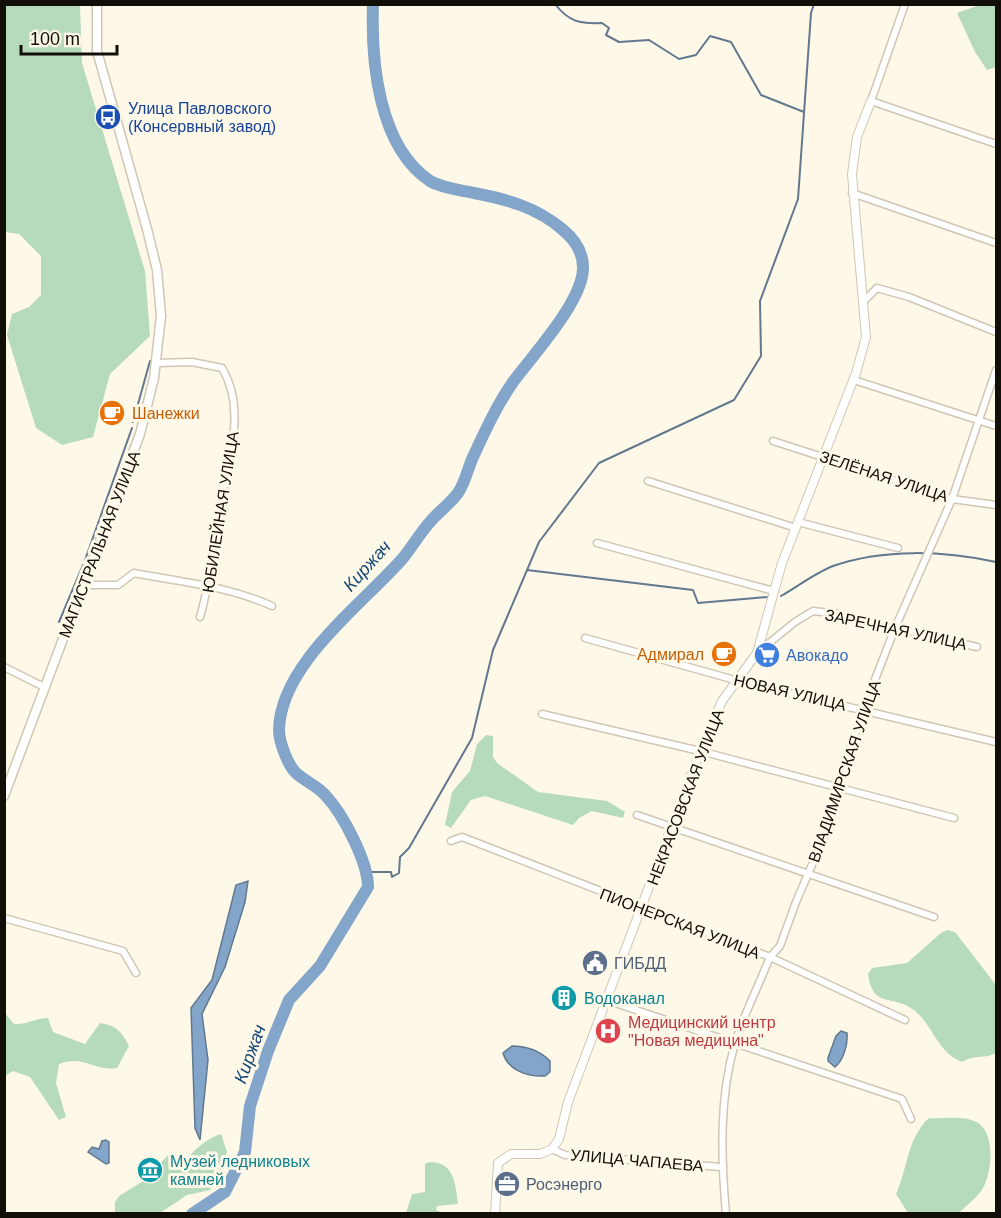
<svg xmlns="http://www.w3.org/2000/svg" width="1001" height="1218" font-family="Arial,sans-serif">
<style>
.green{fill:#b6dbbc}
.water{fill:#83a5c9;stroke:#61788f;stroke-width:1.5}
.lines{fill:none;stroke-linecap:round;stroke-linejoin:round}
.stream{stroke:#61788f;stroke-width:2}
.river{stroke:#83a5c9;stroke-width:12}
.minor-casing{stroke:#cfc7b4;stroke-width:9}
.tertiary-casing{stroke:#cfc7b4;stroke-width:10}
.secondary-casing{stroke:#cfc7b4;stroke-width:11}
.minor{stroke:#fff;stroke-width:6}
.tertiary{stroke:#fff;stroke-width:8}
.secondary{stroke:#fff;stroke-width:8}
.labels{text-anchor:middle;stroke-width:6;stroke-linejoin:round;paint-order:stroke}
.transit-label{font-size:16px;fill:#164399;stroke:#fef8e8;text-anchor:start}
.food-label{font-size:16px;fill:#c56008;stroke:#fef8e8;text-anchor:start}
.street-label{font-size:16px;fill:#120f09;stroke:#fef8e8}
.shop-label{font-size:16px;fill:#366cbe;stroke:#fef8e8;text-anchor:start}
.service-label{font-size:16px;fill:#4e5e75;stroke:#fef8e8;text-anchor:start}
.culture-label{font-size:16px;fill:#0d838f;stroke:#fef8e8;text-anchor:start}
.health-label{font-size:16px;fill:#be3a42;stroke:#fef8e8;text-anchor:start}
.water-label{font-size:18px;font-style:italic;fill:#174978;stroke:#fef8e8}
</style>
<rect width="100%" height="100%" fill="#fef8e8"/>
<!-- green -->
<path class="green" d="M4 5H80L82 63 145 271 150 336 110 374 93 437 62 445 36 428 7 335 12 314 29 307 41 295V256L19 234 5 232Z
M980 5H996V67L987 70 975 52 957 13Z
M486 735 493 736V757L497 763 538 792 607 801 625 812 623 818 592 811 579 818 573 825 485 796 471 800 451 828 445 825 452 792 470 771 477 744Z
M948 930 955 932 996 985V1050L994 1054C982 1059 977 1054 962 1062 938 1053 933 1026 915 1011 893 993 873 1010 868 974L872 968 907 963 942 932Z
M5 1013 14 1024C27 1025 35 1018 48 1018L53 1032 85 1044 100 1023C116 1025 122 1032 129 1046L117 1068C96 1072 83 1054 59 1064L56 1083 66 1117 59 1120 30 1077 13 1071 5 1076Z
M929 1118C942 1119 958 1116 971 1120 997 1126 993 1172 982 1190 976 1198 966 1206 959 1213H908L896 1194C908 1168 907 1138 929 1118Z
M221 1134 227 1152 215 1184 210 1190 187 1195 160 1213H115V1202L119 1196 145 1180 168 1155 189 1157C194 1149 212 1136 221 1134Z
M429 1162C455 1162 455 1183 458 1204L437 1206 436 1210 443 1213H406L412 1194 425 1192V1164Z"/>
<!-- water -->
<path class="water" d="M248 881 245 902 225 967 202 1014 208 1060 200 1140 195 1128 191 1008 212 980 236 885Z
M841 1031 847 1033C848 1043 844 1060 835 1067L828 1061V1058L836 1036Z
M512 1046C527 1046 540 1051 550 1061V1072L545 1076C529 1077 508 1071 503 1053Z
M106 1140 109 1142V1163L106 1164 88 1152 92 1147 99 1149 102 1141Z"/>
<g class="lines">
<!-- stream -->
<path class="stream" d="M555 4C569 22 580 24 602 23L609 28 606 35 619 42 649 40 679 59 696 55 710 36 731 42 761 95 804 112
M133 422 150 361
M85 560 132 428
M527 570 693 590 698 603 768 597
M781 596C797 587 815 573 833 566 884 548 944 551 996 562
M59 622 83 565
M368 872H391L392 877 399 873 400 857 409 848 472 738 493 650 539 542 599 463 734 400 761 356 760 301 798 199 811 13 814 4"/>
<!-- river -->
<path class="river" d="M192 1214 225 1192 245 1152 250 1106 268 1051 289 1000 320 966 368 887C368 862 343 814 326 796 318 786 304 781 295 772 287 763 279 741 279 730 280 664 363 604 403 558 412 547 420 533 430 522 438 512 450 504 458 493 465 483 468 468 473 457 485 431 497 405 513 382 533 355 584 300 583 267 583 251 573 238 562 229 536 207 506 199 474 193 460 190 442 188 430 181 378 146 371 61 373 4"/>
<!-- minor casing -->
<g class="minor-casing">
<path id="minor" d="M905 4 871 101 996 144
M852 193 996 243
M864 301 877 288 909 297 996 332
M156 363 192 362 222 368C247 410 228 459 221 503 214 542 211 579 200 617
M854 380 996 426
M773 441 952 499 996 505
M648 481 796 528
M798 522 898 548
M597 543 774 591
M84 585H118L134 573C181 582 228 586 272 606
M585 638 735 680 996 742
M758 652 795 622 813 611 839 614 977 647
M4 667 44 687
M542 714 700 751 954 818
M637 815 934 917
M451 841 462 837 770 957 905 1020
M4 918 123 951 136 973
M606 1000 902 1099 911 1119
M552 1149 565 1155 722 1167
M726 1214C721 1157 719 1098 735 1043 744 1014 759 985 770 957L780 946 796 902 829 825 837 788 864 708 895 628 952 499 996 370"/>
</g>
<!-- tertiary casing -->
<g class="tertiary-casing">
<path id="tertiary" d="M495 1214 498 1163 511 1154H540L552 1149 559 1139 568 1102 700 751 722 701 757 653 782 563 856 373 866 337 852 174 857 137 871 101"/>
</g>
<!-- secondary casing -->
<g class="secondary-casing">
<path id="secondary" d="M4 796 140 434 154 378 161 316 157 270 147 229 97 51V4"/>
</g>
<!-- minor -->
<use href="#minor" class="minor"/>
<!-- tertiary -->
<use href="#tertiary" class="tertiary"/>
<!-- secondary -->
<use href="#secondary" class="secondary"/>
</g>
<!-- icons -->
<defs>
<g id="bus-disc" transform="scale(1.35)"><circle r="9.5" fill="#1a4fb4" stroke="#fef8e8"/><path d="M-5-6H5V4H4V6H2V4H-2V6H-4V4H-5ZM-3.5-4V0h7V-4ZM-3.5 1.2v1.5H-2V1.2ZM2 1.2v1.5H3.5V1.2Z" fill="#fff"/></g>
<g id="cafe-disc" transform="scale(1.35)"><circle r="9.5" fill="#e8710a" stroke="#fef8e8"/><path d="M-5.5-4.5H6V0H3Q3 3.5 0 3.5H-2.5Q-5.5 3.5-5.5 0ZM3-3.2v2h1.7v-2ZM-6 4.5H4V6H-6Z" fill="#fff"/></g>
<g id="supermarket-disc" transform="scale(1.35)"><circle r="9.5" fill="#3f7fe0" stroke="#fef8e8"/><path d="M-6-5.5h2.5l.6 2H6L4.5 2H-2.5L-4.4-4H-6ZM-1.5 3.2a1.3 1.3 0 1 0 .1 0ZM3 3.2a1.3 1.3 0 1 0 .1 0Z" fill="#fff"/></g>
<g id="civic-disc" transform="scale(1.35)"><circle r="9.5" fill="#5c6f8a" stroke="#fef8e8"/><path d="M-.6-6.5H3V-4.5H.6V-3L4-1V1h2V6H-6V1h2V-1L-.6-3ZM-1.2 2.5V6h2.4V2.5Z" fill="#fff"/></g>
<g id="building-disc" transform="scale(1.35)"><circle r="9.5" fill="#0f9aa8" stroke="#fef8e8"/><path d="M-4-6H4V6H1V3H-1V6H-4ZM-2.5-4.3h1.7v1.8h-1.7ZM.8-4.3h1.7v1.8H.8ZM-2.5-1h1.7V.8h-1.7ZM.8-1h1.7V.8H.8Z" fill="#fff"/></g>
<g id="hospital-disc" transform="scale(1.35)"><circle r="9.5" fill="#e0444e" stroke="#fef8e8"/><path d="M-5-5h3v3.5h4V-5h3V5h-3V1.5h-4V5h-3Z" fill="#fff"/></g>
<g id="museum-disc" transform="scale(1.35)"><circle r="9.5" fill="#0f9aa8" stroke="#fef8e8"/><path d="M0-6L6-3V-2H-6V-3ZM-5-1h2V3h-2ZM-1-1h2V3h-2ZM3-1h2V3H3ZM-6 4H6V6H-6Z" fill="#fff"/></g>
<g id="office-disc" transform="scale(1.35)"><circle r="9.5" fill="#5c6f8a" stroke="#fef8e8"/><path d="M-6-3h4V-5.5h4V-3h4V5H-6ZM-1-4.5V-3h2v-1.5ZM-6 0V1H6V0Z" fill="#fff"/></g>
</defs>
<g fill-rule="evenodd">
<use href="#bus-disc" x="108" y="117"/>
<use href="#cafe-disc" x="112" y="413"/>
<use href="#cafe-disc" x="724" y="654"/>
<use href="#supermarket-disc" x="767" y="655"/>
<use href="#civic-disc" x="595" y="963"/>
<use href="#building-disc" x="564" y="998"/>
<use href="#hospital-disc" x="608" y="1031"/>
<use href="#museum-disc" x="150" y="1170"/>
<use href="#office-disc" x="507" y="1184"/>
</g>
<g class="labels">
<!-- transit labels -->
<g class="transit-label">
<text x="128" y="114">Улица Павловского<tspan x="128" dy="18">(Консервный завод)</tspan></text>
</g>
<!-- food labels -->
<g class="food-label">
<text x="132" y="419">Шанежки</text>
<text x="704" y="660" text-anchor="end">Адмирал</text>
</g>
<!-- street labels -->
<g class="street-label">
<text transform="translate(884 476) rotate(18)" y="6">ЗЕЛЁНАЯ УЛИЦА</text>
<text transform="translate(220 512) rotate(-81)" y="6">ЮБИЛЕЙНАЯ УЛИЦА</text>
<text transform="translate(99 544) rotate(-69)" y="6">МАГИСТРАЛЬНАЯ УЛИЦА</text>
<text transform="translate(896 629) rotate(12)" y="6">ЗАРЕЧНАЯ УЛИЦА</text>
<text transform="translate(790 692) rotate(13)" y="6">НОВАЯ УЛИЦА</text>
<text transform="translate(844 771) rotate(-71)" y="6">ВЛАДИМИРСКАЯ УЛИЦА</text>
<text transform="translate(685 797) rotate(-69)" y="6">НЕКРАСОВСКАЯ УЛИЦА</text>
<text transform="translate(680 923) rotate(21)" y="6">ПИОНЕРСКАЯ УЛИЦА</text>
<text transform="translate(637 1160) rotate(5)" y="6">УЛИЦА ЧАПАЕВА</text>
</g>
<!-- shop labels -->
<g class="shop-label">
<text x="786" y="661">Авокадо</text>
</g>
<!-- service labels -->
<g class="service-label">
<text x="614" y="969">ГИБДД</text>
<text x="526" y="1190">Росэнерго</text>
</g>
<!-- culture labels -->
<g class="culture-label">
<text x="584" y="1004">Водоканал</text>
<text x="170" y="1167">Музей ледниковых<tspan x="170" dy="18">камней</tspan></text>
</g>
<!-- health labels -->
<g class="health-label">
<text x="628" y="1028">Медицинский центр<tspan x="628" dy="18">"Новая медицина"</tspan></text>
</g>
<!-- water labels -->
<g class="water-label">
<text transform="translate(367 566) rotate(-48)" y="6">Киржач</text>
<text transform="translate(250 1054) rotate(-70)" y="6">Киржач</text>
</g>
</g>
<!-- border -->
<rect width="1001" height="1218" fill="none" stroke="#120f09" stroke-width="12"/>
<!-- scale -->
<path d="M21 45v9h96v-9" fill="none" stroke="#120f09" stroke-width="3"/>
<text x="30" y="45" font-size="18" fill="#120f09" stroke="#fef8e8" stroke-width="4.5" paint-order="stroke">100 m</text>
</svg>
